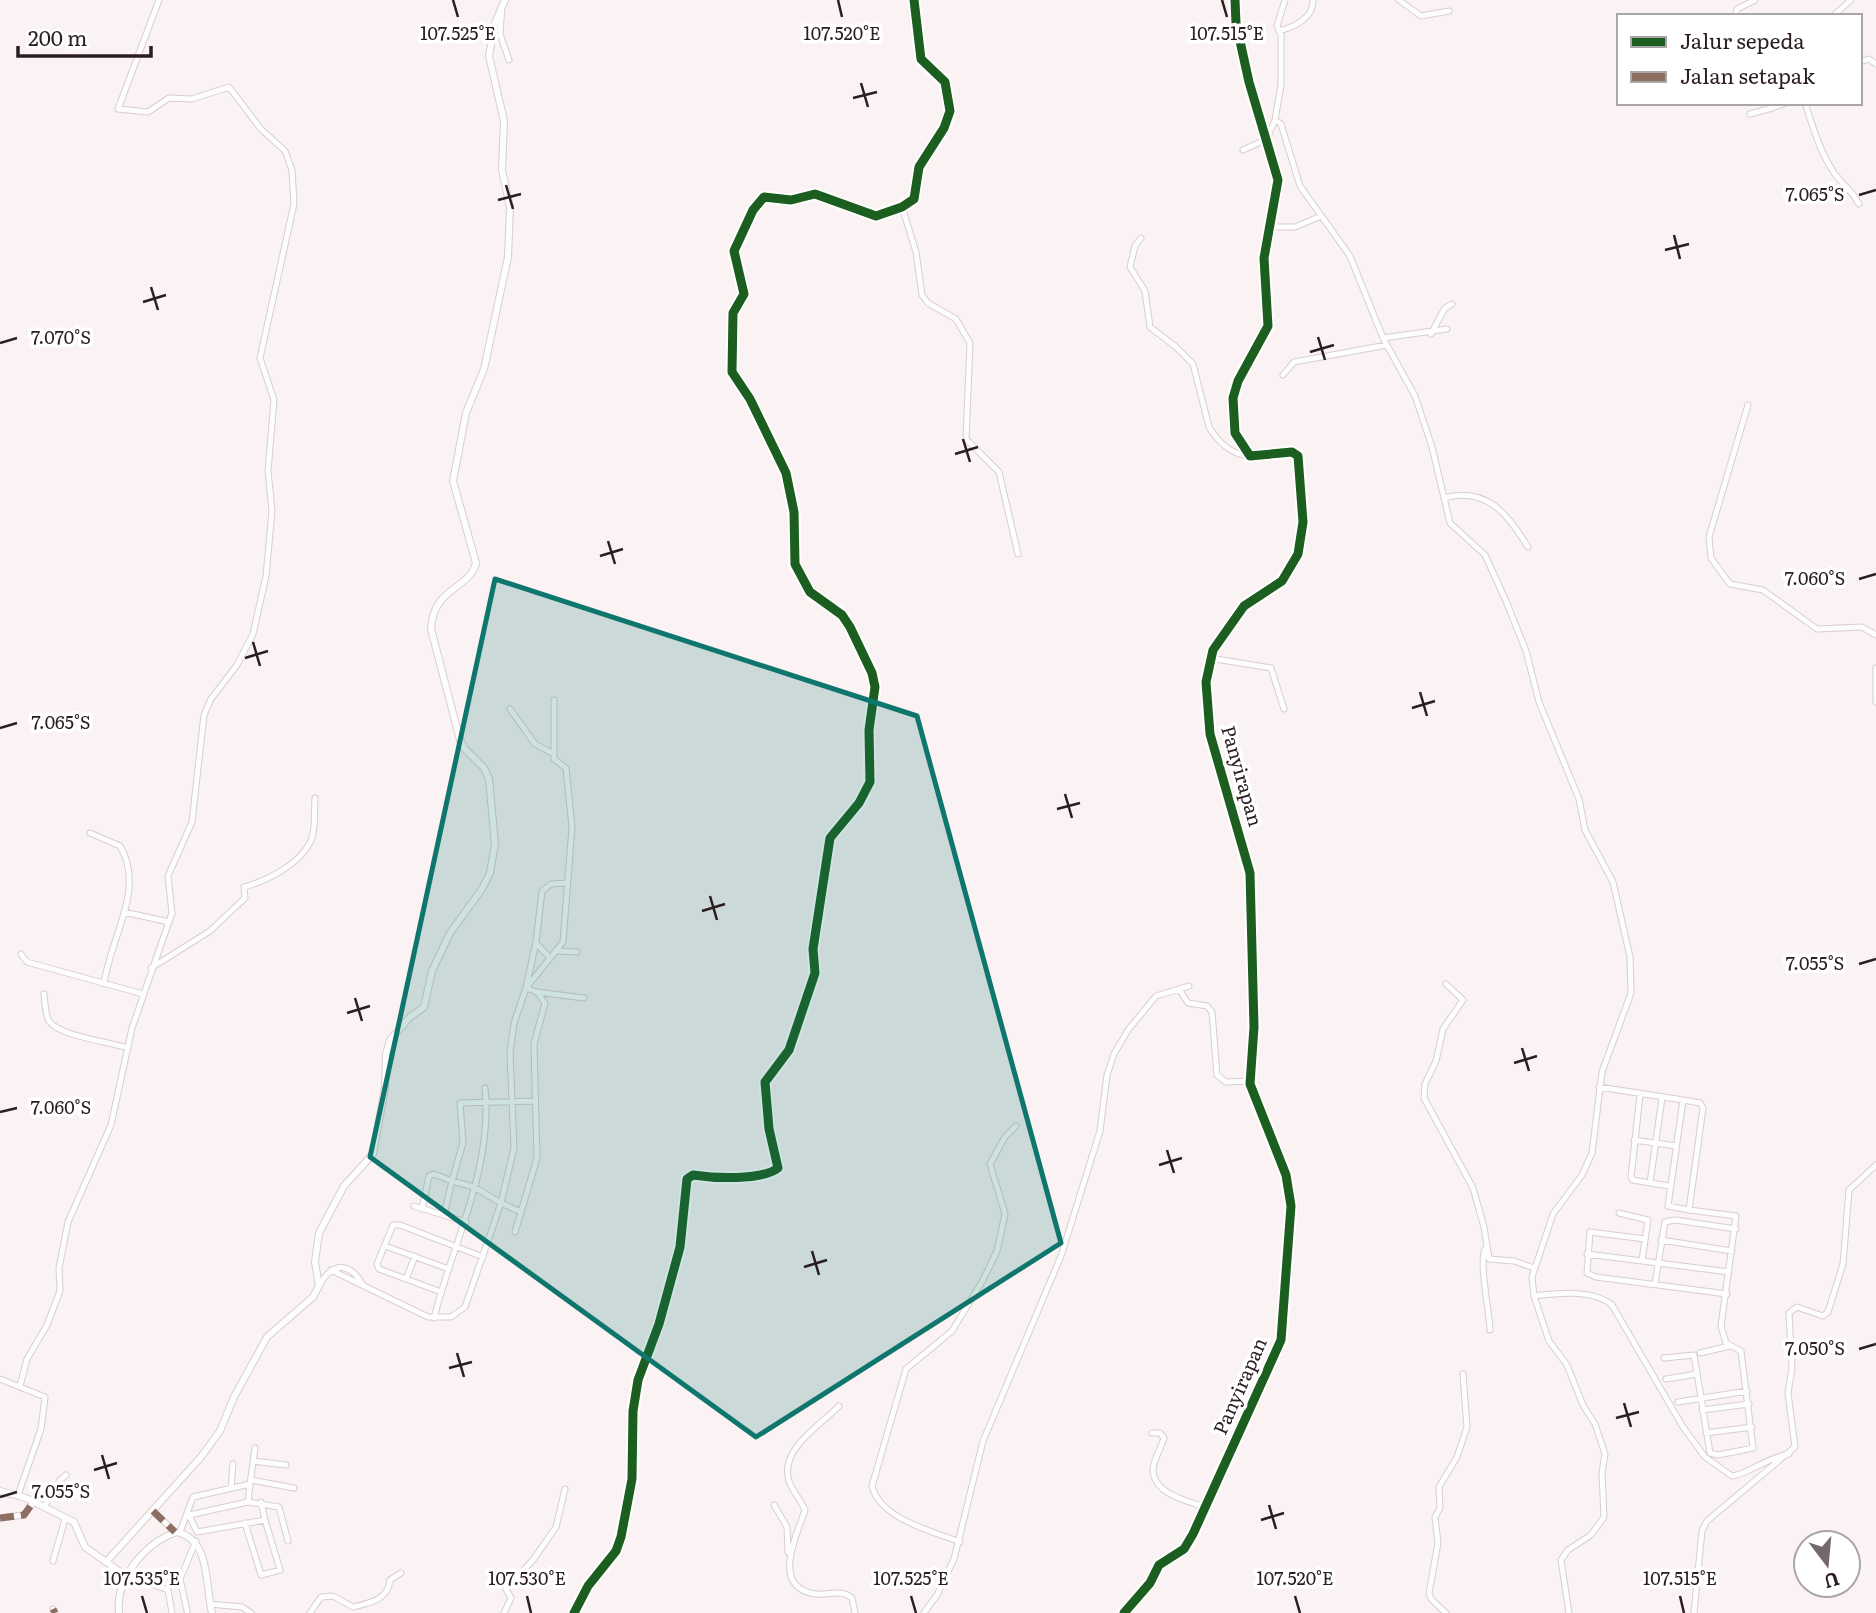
<svg xmlns="http://www.w3.org/2000/svg" width="1876" height="1613" font-family="Literata,serif">
<style>
.lines{fill:none;stroke-linecap:round;stroke-linejoin:round}
.minor-casing{stroke:#d8cecf;stroke-width:7}
.tertiary-casing{stroke:#d8cecf;stroke-width:8}
.minor{stroke:#fefdfd;stroke-width:5}
.tertiary{stroke:#fefdfd;stroke-width:6}
.quiet{stroke:#8d6e63;stroke-width:7;stroke-dasharray:14 7;stroke-linecap:butt}
.cycleway-casing{stroke:#fff;stroke-width:13}
.cycleway{stroke:#1b5e20;stroke-width:9}
.marked{fill:#0f766e;fill-opacity:0.2;stroke:#0f766e;stroke-width:5;stroke-linejoin:round}
.ticks{fill:none;stroke:#2b1d20;stroke-width:2.5}
.labels{text-anchor:middle;stroke-width:7;stroke-linejoin:round;paint-order:stroke}
.street-label{font-size:19px;fill:#2b1d20;stroke:#fff}
.ticks-label{font-size:18px;text-anchor:middle;fill:#2b1d20;stroke:#fff;stroke-width:7;stroke-linejoin:round;paint-order:stroke}
</style>
<rect width="100%" height="100%" fill="#faf2f3"/>
<g class="lines">
<!-- minor casing -->
<g class="minor-casing">
<path id="minor" d="M1285 0 1277 26 1279 31C1294 27 1314 18 1313 0
M1399 0 1421 16 1449 11
M502 5 500 34 509 60
M1735 16 1737 9 1755 0
M1833 16 1851 0
M1860 62 1869 59 1876 64
M1769 103 1772 108 1786 103
M1805 103C1813 127 1822 160 1839 179 1848 190 1851 189 1859 204
M1750 114 1772 108
M1275 120 1281 85V30
M1243 150 1267 139 1275 120 1281 124 1300 186 1350 256 1383 338 1415 396 1432 447 1450 523 1485 555 1506 601 1526 651 1539 702 1579 799 1585 830 1613 882 1630 957 1631 993 1602 1072 1592 1153 1582 1175 1553 1214 1532 1277 1534 1296 1549 1341 1567 1365 1583 1405 1595 1424 1605 1454 1602 1473 1604 1517 1591 1535 1568 1550 1561 1560 1569 1613
M902 207 916 252 922 295 928 303 956 319 970 343 966 439 999 472 1018 554
M1269 227H1295L1321 216
M1141 238 1135 246 1130 267 1145 291 1150 327 1176 347 1193 364 1209 427C1218 442 1232 455 1250 456
M1431 334 1445 308 1452 304
M1383 338 1447 329
M1283 375 1294 362 1387 345
M1748 405 1709 537 1711 558 1730 584 1763 590 1817 629 1862 627 1876 635
M1444 498C1486 486 1508 514 1528 547
M1210 658 1271 668 1284 709
M1876 668V702
M510 709 535 744 554 754
M90 833 120 846C146 890 110 937 104 984
M124 912 169 922
M536 943 550 958
M557 951 577 952
M21 954 27 962 143 994
M151 968 210 931 245 898 244 887C267 881 300 864 311 841 316 829 314 811 315 798
M1446 984 1463 1000 1443 1029 1436 1061 1425 1084 1424 1098 1473 1188 1484 1227 1489 1259 1514 1261 1534 1268
M1179 989 1188 1003 1207 1006 1212 1012 1217 1075 1226 1082 1250 1081
M537 992 584 998
M44 994C45 1002 45 1014 49 1021 59 1036 110 1042 128 1048
M1599 1087 1683 1100 1668 1206 1689 1210
M1640 1095 1631 1177 1633 1180 1650 1183
M1662 1098 1650 1183 1670 1186
M1634 1140 1676 1146
M414 1206 466 1222
M422 1209 429 1176 434 1174 452 1181 463 1143 460 1103 535 1101
M1619 1213 1648 1220 1642 1260
M444 1215 452 1181 474 1187 501 1203 514 1148 510 1053 514 1023 526 988 563 942 572 827 566 768 554 759V700
M515 1232 521 1212
M1645 1239 1590 1232 1587 1273 1596 1277 1727 1294
M1661 1240 1732 1251
M385 1246 449 1269
M1485 1249C1479 1265 1489 1308 1490 1330
M1587 1254 1729 1272
M331 1270 428 1317H451L465 1307 501 1203 521 1212 537 1158 534 1044 545 1003 537 992 526 988 536 942 542 891 551 884 568 883
M406 1279 415 1256
M1655 1284 1665 1222 1675 1220 1736 1229
M319 1286C332 1262 349 1261 363 1285
M441 1292 379 1269 377 1264 393 1225H400L483 1257
M1534 1296C1557 1293 1593 1289 1612 1305L1683 1427 1705 1457 1732 1476C1749 1474 1765 1458 1789 1454
M434 1318C453 1242 493 1169 485 1088
M1700 1353 1730 1346
M1664 1358 1694 1355 1710 1453 1718 1455 1753 1448 1741 1351 1726 1343 1721 1326 1736 1216 1689 1210 1703 1108 1700 1103 1683 1100
M0 1379 45 1397 41 1429 18 1495
M1666 1379 1697 1374
M20 1386 27 1359 47 1325 60 1291 59 1268 68 1222 111 1125 132 1028 172 913 168 876 192 822 204 715 211 699 237 665 253 634 266 576 272 511 268 471 274 400 260 358 294 204 292 170 285 151 261 129 229 87 192 99 169 98 148 112 118 109 159 0
M1678 1402 1747 1391
M839 1406C821 1425 779 1449 789 1481 792 1491 801 1500 805 1510 797 1535 770 1587 815 1594 829 1596 840 1588 852 1598L855 1613
M1702 1410 1749 1404
M1152 1433H1160L1164 1438C1161 1448 1154 1459 1153 1469 1153 1494 1187 1501 1205 1507
M1706 1433 1752 1427
M253 1461 286 1465
M251 1480 294 1488
M231 1488 233 1464
M248 1502 279 1507 288 1541
M261 1502 265 1520
M774 1505 787 1527 788 1552
M44 1507 60 1480 66 1475
M153 1511 175 1532
M0 1518 24 1515 34 1501
M245 1523 261 1575 280 1570 265 1520 197 1532 189 1515 248 1502 250 1484
M180 1532 193 1497 250 1484 255 1448
M960 1542C932 1531 880 1519 872 1486L906 1369 952 1331 983 1280 997 1251 1005 1214 990 1164 1005 1137 1016 1126
M53 1561 65 1519
M127 1575 168 1590 172 1613
M210 1604 242 1607 251 1613
M53 1609 55 1613
M187 1611 180 1579 196 1541
M310 1613 321 1597 333 1596 353 1607C370 1603 388 1600 390 1580L401 1573
M504 1613 511 1598 506 1589 533 1560 556 1527 565 1489
M574 1613 588 1586 616 1551 621 1537 632 1479 633 1411 638 1380 659 1324 680 1247 687 1179 693 1175C713 1178 761 1181 778 1168L769 1129 765 1082 789 1050 815 973 813 949 830 838 859 803 870 782 869 730 875 687 872 673 850 627 842 615 810 592 795 564 794 512 786 473 750 399 732 372 733 313 744 294 734 251 753 210 764 197 791 200 815 194 876 216 902 207 914 199 919 167 944 128 950 111 945 82 921 59 914 0
M924 1613 937 1595 954 1559 983 1441 1061 1256 1100 1131 1107 1075 1114 1054 1128 1030 1156 996 1189 986
M1124 1613 1150 1583 1159 1565 1184 1549 1193 1534 1281 1340 1291 1206 1286 1175 1250 1084 1254 1027 1250 873 1210 734 1206 682 1213 650 1244 606 1282 581 1298 554 1303 522 1298 456 1292 452 1250 456 1235 433 1233 398 1238 381 1268 326 1264 258 1278 180 1249 82 1236 23 1235 0
M1446 1613 1431 1599 1429 1593 1438 1543 1435 1517 1440 1508 1439 1487 1457 1457 1467 1427 1463 1374
M1694 1613 1702 1531 1707 1521 1795 1447 1788 1393 1792 1368 1789 1313 1797 1307 1823 1316 1828 1312 1843 1264 1849 1190 1876 1165"/>
</g>
<!-- tertiary casing -->
<g class="tertiary-casing">
<path id="tertiary" d="M0 1491 26 1498 74 1522 85 1547 126 1576
M106 1562 201 1457 220 1431 234 1397 267 1337 313 1297 319 1286 315 1262 319 1233 344 1186 373 1154 385 1088 386 1054 390 1040 410 1017 424 1007 432 971 450 933 482 889 490 873 495 844 489 779 484 768 465 749 460 740 431 629C433 587 470 589 476 563L453 481 466 413 484 369 508 257 510 207 502 170 504 121 489 56 495 23 505 0
M119 1613C115 1578 146 1542 177 1532 211 1540 205 1585 212 1613"/>
</g>
<!-- minor -->
<use href="#minor" class="minor"/>
<!-- tertiary -->
<use href="#tertiary" class="tertiary"/>
<!-- quiet -->
<path class="quiet" d="M153 1511 175 1532
M0 1518 24 1515 34 1501
M53 1609 55 1613"/>
<!-- cycleway casing -->
<g class="cycleway-casing">
<path id="cycleway" d="M574 1613 588 1586 616 1551 621 1537 632 1479 633 1411 638 1380 659 1324 680 1247 687 1179 693 1175C713 1178 761 1181 778 1168L769 1129 765 1082 789 1050 815 973 813 949 830 838 859 803 870 782 869 730 875 687 872 673 850 627 842 615 810 592 795 564 794 512 786 473 750 399 732 372 733 313 744 294 734 251 753 210 764 197 791 200 815 194 876 216 902 207 914 199 919 167 944 128 950 111 945 82 921 59 914 0
M1124 1613 1150 1583 1159 1565 1184 1549 1193 1534 1281 1340 1291 1206 1286 1175 1250 1084 1254 1027 1250 873 1210 734 1206 682 1213 650 1244 606 1282 581 1298 554 1303 522 1298 456 1292 452 1250 456 1235 433 1233 398 1238 381 1268 326 1264 258 1278 180 1249 82 1236 23 1235 0"/>
</g>
<!-- cycleway -->
<use href="#cycleway" class="cycleway"/>
</g>
<!-- marked area -->
<path class="marked" d="M495 579 917 716 1061 1243 756 1437 370 1157Z"/>
<!-- ticks -->
<path class="ticks" d="M453 0 458 17M838 0 842 17M1222 0 1227 17M861 83 868 107M853 98 877 92M506 185 513 209M1859 195 1876 190M498 200 521 194M1674 235 1680 259M1665 250 1689 244M151 287 158 310M143 302 166 295M1318 337 1325 360M0 343 17 338M1310 352 1334 345M963 439 970 462M955 454 978 447M608 541 615 564M600 556 623 549M1859 579 1876 574M253 642 260 666M245 658 268 651M1420 692 1427 716M1412 708 1435 701M0 728 17 723M1065 794 1072 818M1057 809 1080 803M710 896 717 920M702 911 725 904M1859 964 1876 959M355 998 362 1021M347 1013 370 1006M1522 1048 1529 1071M1514 1063 1537 1056M0 1112 17 1108M1167 1150 1174 1173M1159 1165 1182 1158M812 1251 819 1275M804 1267 827 1260M1859 1349 1876 1344M457 1353 464 1377M449 1368 472 1362M1624 1403 1631 1427M1616 1418 1639 1412M102 1455 109 1479M94 1470 117 1463M0 1497 17 1492M1269 1505 1276 1529M1261 1520 1284 1513M142 1596 147 1613M527 1596 531 1613M911 1596 916 1613M1295 1596 1300 1613M1680 1596 1684 1613"/>
<g class="labels">
<!-- street labels -->
<g class="street-label">
<text transform="translate(1242 776) rotate(74)" y="7">Panyirapan</text>
<text transform="translate(1240 1386) rotate(-66)" y="7">Panyirapan</text>
</g>
</g>
<g class="ticks-label">
<text x="458" y="40">107.525°E</text>
<text x="842" y="40">107.520°E</text>
<text x="1227" y="40">107.515°E</text>
<text x="1815" y="201">7.065°S</text>
<text x="61" y="344">7.070°S</text>
<text x="1815" y="585">7.060°S</text>
<text x="61" y="729">7.065°S</text>
<text x="1815" y="970">7.055°S</text>
<text x="61" y="1114">7.060°S</text>
<text x="1815" y="1355">7.050°S</text>
<text x="61" y="1498">7.055°S</text>
<text x="142" y="1585">107.535°E</text>
<text x="527" y="1585">107.530°E</text>
<text x="911" y="1585">107.525°E</text>
<text x="1295" y="1585">107.520°E</text>
<text x="1680" y="1585">107.515°E</text>
</g>
<!-- legend -->
<rect x="1617" y="14" width="245" height="91" fill="#ffffff" stroke="#aaa5a6" stroke-width="2"/>
<rect x="1631" y="37" width="35" height="10" fill="#1b5e20" stroke="#aaa5a6" stroke-width="2"/>
<text x="1680" y="49" font-size="21" fill="#2b1d20">Jalur sepeda</text>
<rect x="1631" y="72" width="35" height="10" fill="#8d6e63" stroke="#aaa5a6" stroke-width="2"/>
<text x="1680" y="84" font-size="21" fill="#2b1d20">Jalan setapak</text>
<!-- north arrow -->
<g transform="translate(1827 1564) rotate(164)"><circle r="33" fill="#ffffff" stroke="#aaa5a6" stroke-width="2"/>
<path d="M0-5L12 26L0 18L-12 26Z" fill="#73686a"/>
<text y="-10" font-size="19" font-weight="bold" text-anchor="middle" fill="#2b1d20">U</text>
</g>
<!-- scale -->
<path d="M18 46v10h133v-10" fill="none" stroke="#2b1d20" stroke-width="3.5"/>
<text x="28" y="46" font-size="21" fill="#2b1d20" stroke="#ffffff" stroke-width="5" paint-order="stroke">200 m</text>
</svg>
